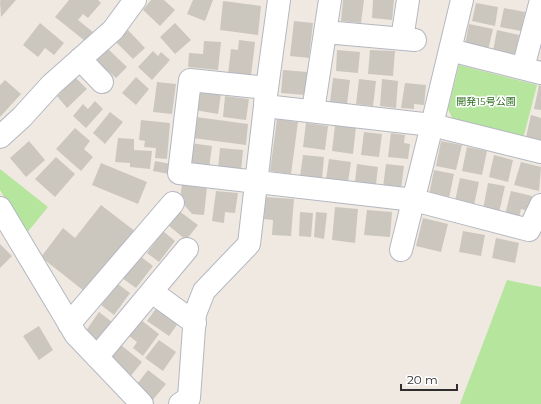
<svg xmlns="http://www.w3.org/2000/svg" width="541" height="404" font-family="Montserrat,'Noto Sans JP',sans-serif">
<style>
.green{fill:#b6e59e}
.building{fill:#cbc7bf}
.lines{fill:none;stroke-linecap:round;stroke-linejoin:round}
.minor-casing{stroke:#b4b7c1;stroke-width:24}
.minor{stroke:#fff;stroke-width:22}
.labels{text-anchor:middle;stroke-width:3;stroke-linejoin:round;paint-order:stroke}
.park-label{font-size:10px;fill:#2c6e1b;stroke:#fff}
</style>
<rect width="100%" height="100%" fill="#efe9e1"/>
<!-- green -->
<path class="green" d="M459 65 537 85 523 139 454 122 448 109Z
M0 169 48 207 26 234 0 190Z
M507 280 541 287V404H460Z"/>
<!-- building -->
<path class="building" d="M1 0H16L1 17 0 1Z
M69 0H98L101 3 88 18 83 14 78 20 93 32 85 41 55 17Z
M151 0H164L175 10 160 26 143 10Z
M193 0H213L205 21 187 14Z
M343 0H364L361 23 341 21Z
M373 0H394L392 20 372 18Z
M223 1 261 6 258 35 220 30Z
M476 3 498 7 495 26 472 21Z
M504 8 525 12 521 31 500 27Z
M294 21 313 23 309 58 290 56Z
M40 23 64 43 54 55 45 48 38 57 23 45Z
M175 23 191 40 175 54 160 37Z
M469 24 493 29 488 50 465 45Z
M128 30 145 48 133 59 116 42Z
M497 30 519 35 515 55 493 51Z
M239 40 255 42 251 76 228 74 231 49 238 50Z
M204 41 221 42 218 70 188 67 189 53 203 54Z
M107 48 127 67 116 78 108 71 103 73 93 63Z
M337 50 360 52 358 73 336 71Z
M370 50 395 51 393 76 368 74Z
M153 51 158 56 161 52 170 60 152 80 138 67Z
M283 70 307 72 305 95 281 93Z
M136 77 149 89 136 105 122 93Z
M76 78 87 89 67 108 57 96Z
M333 78 350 80 347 104 330 102Z
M359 79 376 81 373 106 356 104Z
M382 79 398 81 396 108 380 106Z
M5 80 21 94 0 117V85Z
M157 82 176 84 172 114 153 112Z
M405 83 426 85 424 105 414 104V109L401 108Z
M539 85 541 86V110L534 109Z
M198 91 221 94 218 114 195 110Z
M225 96 249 99 246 120 223 117Z
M95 101 103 109 86 128 73 116 83 104 88 109Z
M110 112 123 122 105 144 93 133Z
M531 115 541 118V141L526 137Z
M196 117 248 124 246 145 193 138Z
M277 119 298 122 291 174 270 171Z
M141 120 170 123 167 159 155 158 156 148 144 147 145 141 139 140Z
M306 123 328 126 325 150 303 147Z
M335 125 356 127 353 154 332 151Z
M75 128 90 141 84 149 93 157 81 171 56 149Z
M364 132 382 134 379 157 361 155Z
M391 133 405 135 404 143 410 144 408 159 388 157Z
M118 138 134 139V150L152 151 150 169 130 167V163L115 162Z
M29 141 45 160 26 177 10 158Z
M441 141 462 145 456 170 436 166Z
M190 143 212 146 209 169 187 166Z
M467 147 487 151 482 175 462 171Z
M220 148 243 150 241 172 218 169Z
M303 155 324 157 322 179 300 176Z
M494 155 513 160 508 182 489 177Z
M56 157 75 174 55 197 35 179Z
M329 159 351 162 348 182 326 179Z
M155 161 171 164 169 174 153 171Z
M521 162 541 167 539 191 514 185Z
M101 163 147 182 138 204 92 185Z
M357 164 378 167 376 184 355 182Z
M386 164 404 166 401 189 383 187Z
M434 170 454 174 449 198 429 195Z
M460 178 479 182 474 205 455 201Z
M488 183 505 186 499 213 483 209Z
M182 184 207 187 204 215 192 214 180 200Z
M216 191 238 193 235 213 225 212 224 223 212 221Z
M511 191 532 196 528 211 521 209 519 218 505 215Z
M265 197 294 199 291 236 272 235 273 220 264 219Z
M101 205 136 232 102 276 98 273 84 291 41 257 63 228 75 238Z
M335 207 358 209 355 243 332 240Z
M367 210 392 212 390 237 364 235Z
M179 211 198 225 186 240 168 225Z
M300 212 313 213 311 237 299 236Z
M316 212 327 213 324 239 314 237Z
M423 218 448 224 441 252 416 246Z
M163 231 175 241 159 262 147 253Z
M463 231 485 235 481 256 459 252Z
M496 238 519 243 515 263 492 258Z
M0 244 12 256 0 268Z
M140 256 153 266 136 288 122 278Z
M118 284 130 293 114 315 101 305Z
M157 307 179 322 169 336 147 321Z
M99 312 112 322 96 344 83 335Z
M141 320 159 334 143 356 133 348 137 342 129 336Z
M39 326 53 350 39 360 23 336Z
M159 340 176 352 163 371 145 358Z
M121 345 142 362 130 377 109 359Z
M148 370 166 384 151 402 134 388Z"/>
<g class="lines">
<!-- minor casing -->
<g class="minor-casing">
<path id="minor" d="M325 32 415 40
M402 39 408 0
M450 50 541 73
M80 59 102 82
M523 68 541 0
M267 88 190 80 179 173 414 200 529 230 541 205
M265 103 279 0
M313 111 330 0
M0 137 22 117 51 85 113 30 135 0
M0 208 76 335 142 404
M401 250 432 125 541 152
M152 292 195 323
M69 324 173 203
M97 357 187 249
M180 404 189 398 195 314 204 291 249 244 265 106 432 125 462 0"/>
</g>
<!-- minor -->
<use href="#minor" class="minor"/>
</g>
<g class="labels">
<!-- park labels -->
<g class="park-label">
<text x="486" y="105">開発15号公園</text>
</g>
</g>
<!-- scale -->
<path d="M401 384v6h56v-6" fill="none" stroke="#2e2e2e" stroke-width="2"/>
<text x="407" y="384" font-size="12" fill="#2e2e2e" stroke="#ffffff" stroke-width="3" paint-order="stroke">20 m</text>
</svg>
